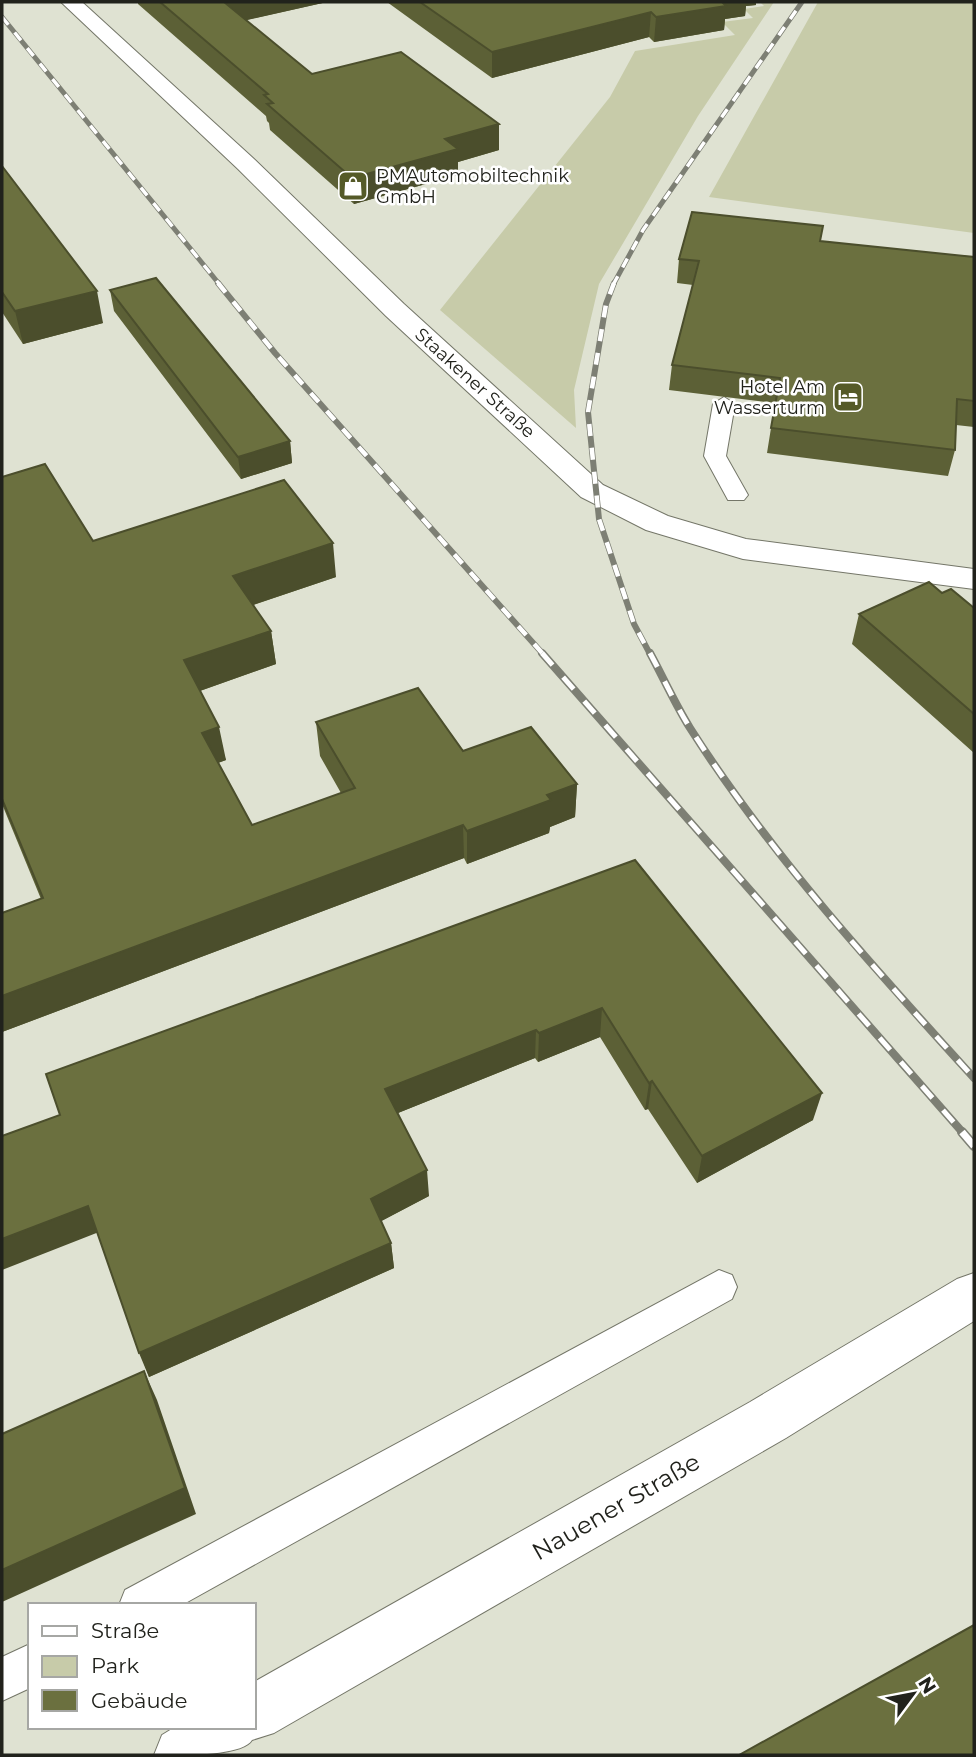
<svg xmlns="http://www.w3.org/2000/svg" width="976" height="1757" font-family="Montserrat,sans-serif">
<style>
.green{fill:#c7cba9}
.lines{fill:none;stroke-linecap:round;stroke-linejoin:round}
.service-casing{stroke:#747668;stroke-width:2}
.minor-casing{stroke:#747668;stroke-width:2}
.tertiary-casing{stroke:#747668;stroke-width:2}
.service{fill:#fff;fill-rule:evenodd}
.minor{fill:#fff;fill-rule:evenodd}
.tertiary{fill:#fff;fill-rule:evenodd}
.rail-far3-casing{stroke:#7d7f74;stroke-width:5}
.rail-far2-casing{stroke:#7d7f74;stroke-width:6}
.rail-far1-casing{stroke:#7d7f74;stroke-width:8}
.rail-casing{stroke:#7d7f74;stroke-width:10}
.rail-far3{stroke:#fff;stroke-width:3.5;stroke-dasharray:10;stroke-linecap:butt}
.rail-far2{stroke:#fff;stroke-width:4.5;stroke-dasharray:12;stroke-linecap:butt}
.rail-far1{stroke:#fff;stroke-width:5;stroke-dasharray:16;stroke-linecap:butt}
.rail{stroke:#fff;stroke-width:7;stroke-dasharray:20;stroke-linecap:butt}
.wall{fill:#5c6036}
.shaded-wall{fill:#4b4e2c}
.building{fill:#6b703f;stroke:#4b4e2c;stroke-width:2}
.labels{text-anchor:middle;stroke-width:5;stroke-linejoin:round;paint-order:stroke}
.far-poi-label{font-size:18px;fill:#21221c;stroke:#fff;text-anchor:start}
.far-street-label{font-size:18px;fill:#21221c;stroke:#fff}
.near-street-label{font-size:24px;fill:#21221c;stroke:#fff}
</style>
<rect width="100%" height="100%" fill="#dfe2d2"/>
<!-- green -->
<path class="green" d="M760 2H774L698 116 599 284 574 390 576 428 440 310 610 97 635 51 735 35 722 22 753 18 744 9 764 6Z
M818 2H974V233L709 197Z"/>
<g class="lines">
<!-- service casing -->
<g class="service-casing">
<path id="service" d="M724 397 735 404 726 456 748 495 744 500H728L704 456 713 404Z
M719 1270 732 1275 737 1287 732 1299 182 1605H119L125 1590Z
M30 1644V1688L2 1701V1657Z"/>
</g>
<!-- minor casing -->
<g class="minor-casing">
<path id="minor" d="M61 2H82L254 159 404 304 603 485 668 516 746 539 974 569V589L743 559 646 530 581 497 386 316 238 169Z"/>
</g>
<!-- tertiary casing -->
<g class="tertiary-casing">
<path id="tertiary" d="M974 1273V1321L786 1438 274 1733 252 1740C242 1757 177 1755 154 1755L162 1735 175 1727H254V1682L750 1402 957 1279Z"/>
</g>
<!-- service -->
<use href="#service" class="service"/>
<!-- minor -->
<use href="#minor" class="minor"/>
<!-- tertiary -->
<use href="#tertiary" class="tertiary"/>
<!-- rail-far3 casing -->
<g class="rail-far3-casing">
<path id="rail-far3" d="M2 17 220 285
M613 285 643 230 802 2"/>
</g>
<!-- rail-far2 casing -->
<g class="rail-far2-casing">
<path id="rail-far2" d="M218 283 275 353 543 654
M614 283 606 304 588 412 599 519 634 624 650 654"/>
</g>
<!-- rail-far1 casing -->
<g class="rail-far1-casing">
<path id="rail-far1" d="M542 653 964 1134
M650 653C663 677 675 704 690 728 771 855 873 967 974 1078"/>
</g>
<!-- rail casing -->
<g class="rail-casing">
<path id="rail" d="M962 1132 974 1146"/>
</g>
<!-- rail-far3 -->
<use href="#rail-far3" class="rail-far3"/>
<!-- rail-far2 -->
<use href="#rail-far2" class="rail-far2"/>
<!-- rail-far1 -->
<use href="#rail-far1" class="rail-far1"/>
<!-- rail -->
<use href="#rail" class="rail"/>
</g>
<!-- wall -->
<path class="wall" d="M138 2H327L246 20 312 74 499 150 458 162V175L354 204 270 130 269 123 267 121 266 116 138 4Z
M387 2H756V5L746 6 745 16 725 19 724 30 654 42 649 37 492 78Z
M2 166 103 323 23 344 2 312Z
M820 241 974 257V427L956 425 955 450 948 476 767 453 775 403 669 390 672 365 693 285 677 283 679 259Z
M110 290 290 441 292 463 241 479 114 311Z
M2 477 93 541 336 577 253 605 271 631 276 664 200 691 226 760 218 763 252 825 341 793 320 756 316 722 463 751 577 784 575 817 550 827 549 833 467 864 464 858 2 1032V913L41 899 2 804Z
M942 593 974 608V753L852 644 859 614Z
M635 860 813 1120 697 1183 648 1109 645 1110 600 1037 538 1062 535 1058 398 1113 429 1196 381 1221 391 1243 394 1268 149 1377 97 1233 60 1115Z"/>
<!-- shaded-wall -->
<path class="shaded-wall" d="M222 2H327L225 25Z
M715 2H756V5L746 6 745 16 725 19 724 30 654 42 656 17Z
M651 12 649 37 492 78V52Z
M499 124V150L458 162V175L354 204 352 178 445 139Z
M97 291 103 323 23 344 15 311Z
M290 441 292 463 241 479 238 457Z
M333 543 336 577 238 610 233 576Z
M271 631 276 664 191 694 184 660Z
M219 727 226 760 209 766 202 733Z
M577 784 575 817 550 827 549 833 467 864V831L547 795Z
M463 825 464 858 2 1032V996Z
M602 1008 600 1037 538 1062 539 1033Z
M536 1030 535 1058 388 1117 385 1089Z
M652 1081 648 1109 645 1110 649 1083Z
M822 1093 813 1120 697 1183 702 1156Z
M427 1170 429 1196 374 1225 371 1199Z
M88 1206 99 1232 2 1270V1239Z
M391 1243 394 1268 149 1377 139 1353Z
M144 1371 157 1400 196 1514 2 1602V1570Z"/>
<!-- building -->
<path class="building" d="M160 2H224L312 74 401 52 499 124 445 139 458 149 352 178 267 104 273 103 264 95 268 94Z
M420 2H722L726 6 656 17 651 12 492 52Z
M2 166 97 291 15 311 2 292Z
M692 212 823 226 820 241 974 257V401L957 399 955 450 771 428 780 378 672 365 699 261 679 259Z
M156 278 290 441 238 457 110 290Z
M45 464 93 541 284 480 333 543 233 576 271 631 184 660 219 727 202 733 252 825 355 788 316 722 418 688 463 751 531 727 577 784 547 795 551 800 467 831 463 825 2 996V913L43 898 2 799V477Z
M929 582 942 593 951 589 974 608V714L859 614Z
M635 860 822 1093 702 1156 652 1081 649 1083 602 1008 539 1033 536 1030 385 1089 427 1170 371 1199 391 1243 139 1353 88 1206 2 1239V1136L60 1115 46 1074Z
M144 1371 185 1488 2 1570V1434Z
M974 1625V1755H739Z"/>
<!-- icons -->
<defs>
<g id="shop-square" transform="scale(1.575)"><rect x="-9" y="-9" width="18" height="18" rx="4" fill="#555a28" stroke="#fff"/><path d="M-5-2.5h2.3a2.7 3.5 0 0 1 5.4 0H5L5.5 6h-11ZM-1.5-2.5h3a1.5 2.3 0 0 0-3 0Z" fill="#fff"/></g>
<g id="hotel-square" transform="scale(1.575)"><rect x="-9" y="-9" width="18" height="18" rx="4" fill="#555a28" stroke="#fff"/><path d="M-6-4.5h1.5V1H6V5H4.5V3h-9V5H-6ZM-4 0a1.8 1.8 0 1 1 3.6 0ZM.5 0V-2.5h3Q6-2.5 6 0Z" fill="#fff"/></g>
</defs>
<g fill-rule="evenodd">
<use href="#shop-square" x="353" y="186"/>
<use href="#hotel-square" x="848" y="397"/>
</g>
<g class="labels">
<!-- far-poi labels -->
<g class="far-poi-label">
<text x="376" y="182">PMAutomobiltechnik<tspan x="376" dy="21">GmbH</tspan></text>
<text x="825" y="393" text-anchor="end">Hotel Am<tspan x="825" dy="21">Wasserturm</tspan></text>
</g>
<!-- far-street labels -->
<g class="far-street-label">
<text transform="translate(475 383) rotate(42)" y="6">Staakener Straße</text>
</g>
<!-- near-street labels -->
<g class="near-street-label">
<text transform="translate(616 1507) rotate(-30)" y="8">Nauener Straße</text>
</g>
</g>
<!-- border -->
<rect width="976" height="1757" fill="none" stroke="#21221c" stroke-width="7"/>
<!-- legend -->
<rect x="28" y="1603" width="228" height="126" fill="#ffffff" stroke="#a6a7a4" stroke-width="2"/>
<rect x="42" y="1626" width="35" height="10" fill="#ffffff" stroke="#a6a7a4" stroke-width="2"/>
<text x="91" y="1638" font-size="21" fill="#21221c">Straße</text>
<rect x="42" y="1656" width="35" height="21" fill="#c7cba9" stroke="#a6a7a4" stroke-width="2"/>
<text x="91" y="1673" font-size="21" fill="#21221c">Park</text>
<rect x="42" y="1690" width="35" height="21" fill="#6b703f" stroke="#a6a7a4" stroke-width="2"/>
<text x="91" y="1708" font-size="21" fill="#21221c">Gebäude</text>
<!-- north arrow -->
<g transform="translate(913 1694) rotate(58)" stroke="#ffffff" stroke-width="5" paint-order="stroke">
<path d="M0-5L12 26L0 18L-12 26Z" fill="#21221c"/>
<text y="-10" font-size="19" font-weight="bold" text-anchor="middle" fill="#21221c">N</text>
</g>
</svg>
